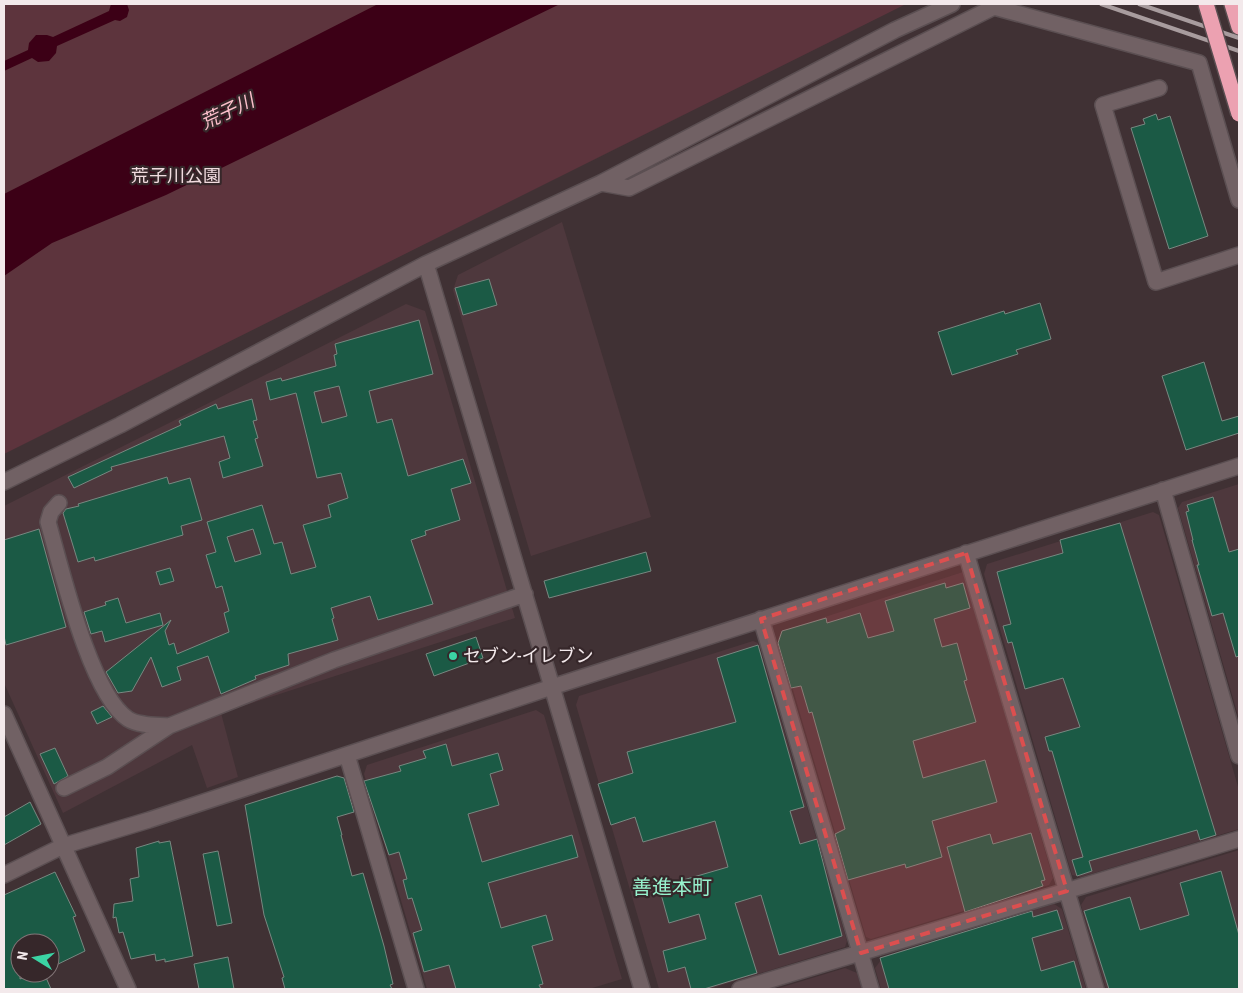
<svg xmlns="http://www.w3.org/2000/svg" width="1243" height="993" font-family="'Roboto Condensed','Noto Sans JP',sans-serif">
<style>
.built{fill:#4e383d}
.green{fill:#5d343d}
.water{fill:#3c0016}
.building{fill:#1b5a45;stroke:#788881;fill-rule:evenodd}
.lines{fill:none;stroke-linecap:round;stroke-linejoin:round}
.minor-casing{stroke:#5b4f52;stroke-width:18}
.highway-casing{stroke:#5b4f52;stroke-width:18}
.minor{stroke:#716164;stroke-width:15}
.highway{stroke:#eca1b1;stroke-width:15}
.rail{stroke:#a89c9e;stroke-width:4}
.highway-bridge-casing{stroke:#5b4f52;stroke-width:18;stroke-linecap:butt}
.highway-bridge{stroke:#eca1b1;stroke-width:15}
.marked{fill:#dc4f4f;fill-opacity:0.2;stroke:#dc4f4f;stroke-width:4;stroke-dasharray:10 6;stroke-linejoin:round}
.poi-dot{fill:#3bd4a4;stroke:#36272a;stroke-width:2}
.labels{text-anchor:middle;stroke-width:4.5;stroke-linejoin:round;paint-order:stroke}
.park-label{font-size:18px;fill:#f1dbdf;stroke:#36272a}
.poi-label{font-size:18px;fill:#f3e9eb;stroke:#36272a;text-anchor:start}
.water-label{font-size:19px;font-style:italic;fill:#fbbeca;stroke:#36272a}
.quarter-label{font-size:20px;fill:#97f1cd;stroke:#36272a}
</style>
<rect width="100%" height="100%" fill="#403134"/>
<!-- built -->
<path class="built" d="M562 222 651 517 531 556 453 290 458 275Z
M406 304 425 311 515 618 221 713 238 777 207 788 192 745 63 813 4 683V506Z
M1239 484V719L1178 508 1182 502Z
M1153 512 1159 515 1239 790V829L1081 877 1072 875 984 574 987 564Z
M963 572 1053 878 1049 885 871 939 866 937 778 639 782 631Z
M753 641 758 643 847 941 845 947 709 989H659L576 705 579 696Z
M536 710 544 715 622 979 589 989H427L364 774 367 765Z
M1239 850V989H1106L1081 905 1086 897Z
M1054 904 1062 909 1086 989H881L875 968 884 956Z
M845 968 857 973 862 989H776Z"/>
<!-- green -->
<path class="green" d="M4 4H906L4 454Z"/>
<!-- water -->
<path class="water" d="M111 4H127L129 10 127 17 120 21 115 20 57 46 56 53 49 61 38 62 32 58 4 71V61L28 50 29 43 36 35H47L53 37 109 11Z
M378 4H560L166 195 52 243 4 276V194Z"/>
<!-- building -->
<path class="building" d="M1156 114 1158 120 1170 116 1208 236 1169 249 1131 128 1145 124 1143 119Z
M489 279 497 305 463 315 455 288Z
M1040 303 1051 339 1016 350 1018 354 952 375 938 332 1004 311 1005 314Z
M419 320 433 374 369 391 377 423 392 419 408 476 463 459 471 483 451 489 460 520 425 531 426 535 411 540 433 604 378 620 370 596 331 608 334 618 332 619 338 640 288 654 289 665 255 676 256 679 221 694 208 656 177 667 181 680 162 687 151 657 132 691 118 693 106 672 171 620 165 631 169 645 174 643 177 654 229 632 224 613 229 611 222 586 216 588 206 555 216 552 207 522 262 505 274 544 282 542 291 574 316 567 303 525 331 517 328 505 348 498 341 473 317 478 296 393 270 400 266 382 281 378 282 381 336 366 334 355 337 354 335 344ZM339 386 347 416 322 423 314 392ZM253 529 261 554 235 562 227 537Z
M1204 362 1222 421 1239 416V433L1186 450 1162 376Z
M252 399 257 420 253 421 258 438 255 439 263 466 223 478 219 462 230 458 224 436 111 467 112 470 74 488 68 477 181 425 179 421 216 404 218 409Z
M167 477 169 484 190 478 202 520 181 526 183 535 95 561 94 557 78 562 63 513 66 509 79 506 78 504Z
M1213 497 1229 552 1239 549V656L1236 657 1223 613 1212 616 1197 565H1199L1192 540H1193L1186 512 1189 511 1187 505Z
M1120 523 1216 835 1200 840 1197 830 1089 861 1092 871 1077 876 1072 860 1083 857 1052 751H1049L1045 737 1080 727 1063 678 1025 689 1012 642 1008 643 1003 626 1011 624 997 572 1063 553 1060 540Z
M39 529 66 627 6 645 4 636V540Z
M646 552 651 571 549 598 544 581Z
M170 568 174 581 160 585 156 572Z
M945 583 946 588 963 583 970 608 934 619 942 647 957 643 967 680 964 681 976 722 913 741 923 778 985 760 997 802 932 821 942 857 906 868 905 864 848 880 835 834 845 829 812 712 809 713 801 686 791 688 778 643 782 631 826 618 827 623 860 613 868 638 894 631 885 601Z
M118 598 126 623 160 613 163 625 105 642 102 631 91 634 84 612 106 605 105 602Z
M476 637 483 658 434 676 426 654Z
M758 645 804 807 790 811 800 844 817 839 842 936 779 955 761 895 735 903 757 973 704 989H691L685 967 668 972 663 951 706 939 699 914 669 923 659 887 728 867 715 821 643 842 635 817 611 825 598 784 633 773 627 752 736 722 717 658Z
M103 706 112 717 97 724 91 712Z
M446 744 452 766 498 753 503 770 490 774 499 805 468 814 482 862 572 835 578 857 488 883 501 928 546 915 553 940 532 946 543 984 539 985 541 989H456L449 965 424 972 413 933 422 930 412 898 408 899 403 880 407 879 399 852 389 855 364 781 401 771 399 766 426 758 423 751Z
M55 748 68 776 54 784 40 754Z
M337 776 344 778 354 812 337 817 342 835H341L352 876 363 873 384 946 393 984 390 985 392 989H285L282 978 284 977 264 915 245 805Z
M30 802 41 824 4 845V817Z
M1031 833 1045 880 1041 881 1043 886 965 912 947 847 990 834 993 844Z
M159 841V843L170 841 193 956 165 962V959L156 961 155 954 131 959 123 932 119 933 116 917 113 918 114 904 133 901 130 879 139 877 136 848Z
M218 851 232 923 217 926 203 854Z
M1221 871 1239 935V989H1109L1084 911 1130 897 1140 930 1189 915 1180 883Z
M55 872 76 916 73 917 85 951 50 968V943H20V979L33 973H44L51 989H4V895Z
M1057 910 1063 929 1032 938 1041 971 1074 961 1082 989H889L880 958 1032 911 1033 917Z
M228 957 234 989H199L194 964Z"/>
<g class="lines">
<!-- minor casing -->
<g class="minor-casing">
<path id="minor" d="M1159 88 1103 105 1156 282 1239 255
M601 183 629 188 994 7 1199 63 1239 200
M426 264 642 989
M4 482 120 425 426 264 601 183 895 30 952 4
M1163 490 1239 756
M59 503 51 512 48 522C61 567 90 694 128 719 139 726 156 725 169 726L334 660 525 594
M966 553 1096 989
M761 619 871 989
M4 714 128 989
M347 755 416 989
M64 788 107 767 169 726
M4 875 63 846 149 820 552 687 1239 466
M740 989 1239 839"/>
</g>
<!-- highway casing -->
<g class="highway-casing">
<path id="highway" d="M1232 4 1239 27"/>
</g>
<!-- minor -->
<use href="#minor" class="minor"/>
<!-- highway -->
<use href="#highway" class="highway"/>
<!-- rail -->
<path class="rail" d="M1101 4 1239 51
M1139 4 1239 38"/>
<!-- highway-bridge casing -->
<g class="highway-bridge-casing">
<path id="highway-bridge" d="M1206 4 1239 114"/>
</g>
<!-- highway-bridge -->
<use href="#highway-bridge" class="highway-bridge"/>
</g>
<!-- marked area -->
<path class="marked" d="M966 553 1067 891 861 953 761 619Z"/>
<!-- markers -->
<circle class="poi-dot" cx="453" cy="656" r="5"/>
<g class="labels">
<!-- park labels -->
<g class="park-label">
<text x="176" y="182">荒子川公園</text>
</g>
<!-- poi labels -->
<g class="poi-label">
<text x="463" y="662">セブン-イレブン</text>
</g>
<!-- water labels -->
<g class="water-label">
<text transform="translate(227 111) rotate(-25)" y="7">荒子川</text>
</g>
<!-- quarter labels -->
<g class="quarter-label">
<text x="672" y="894">善進本町</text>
</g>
</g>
<!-- border -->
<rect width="1243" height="993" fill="none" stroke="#f3e9eb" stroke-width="10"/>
<!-- north arrow -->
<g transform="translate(35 958) rotate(280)"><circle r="24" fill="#36272a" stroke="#827577"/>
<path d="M0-4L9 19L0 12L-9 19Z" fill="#3bd4a4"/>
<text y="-8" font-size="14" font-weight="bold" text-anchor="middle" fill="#f3e9eb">N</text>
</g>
</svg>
